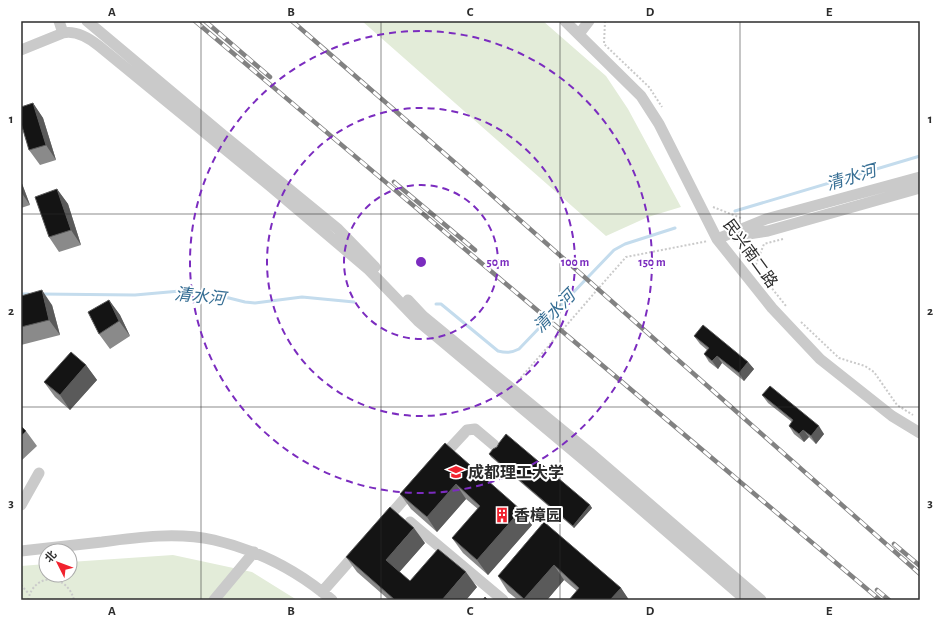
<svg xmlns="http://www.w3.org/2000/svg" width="941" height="621" font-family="'Alegreya Sans','Noto Sans SC',sans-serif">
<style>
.green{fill:#e3ecd9}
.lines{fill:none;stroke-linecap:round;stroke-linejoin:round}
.stream{stroke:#c4dced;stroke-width:3}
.path{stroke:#cacaca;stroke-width:2;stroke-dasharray:2 2;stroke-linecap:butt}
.minor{stroke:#cacaca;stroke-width:11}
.rail-casing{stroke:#828282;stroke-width:4.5}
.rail{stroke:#fff;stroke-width:3;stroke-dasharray:9;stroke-linecap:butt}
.wall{fill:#8a8a8a}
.shaded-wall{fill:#5a5a5a}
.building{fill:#141414;stroke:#5a5a5a}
.grid{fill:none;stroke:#2d2d2d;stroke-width:1;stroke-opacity:0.55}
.ring{fill:none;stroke:#7b2cbf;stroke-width:2;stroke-dasharray:7 5}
.labels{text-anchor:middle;stroke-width:4;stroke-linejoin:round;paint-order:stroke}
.street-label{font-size:16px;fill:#2d2d2d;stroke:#fff}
.poi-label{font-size:16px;font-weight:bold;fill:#2d2d2d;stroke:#fff;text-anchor:start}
.water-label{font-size:17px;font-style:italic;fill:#366e94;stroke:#fff}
.centre{fill:#7b2cbf;stroke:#fff;stroke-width:2}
.ring-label{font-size:12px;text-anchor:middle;font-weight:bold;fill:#7b2cbf;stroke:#fff;stroke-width:4;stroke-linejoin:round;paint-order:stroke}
.neatline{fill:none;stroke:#2d2d2d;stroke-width:1.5}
.grid-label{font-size:13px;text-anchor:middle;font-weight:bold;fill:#2d2d2d}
</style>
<rect width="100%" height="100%" fill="#fff"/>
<!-- green -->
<path class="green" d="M362 21H543L606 76 628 109 681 207 648 217 606 236Z
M173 555 252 572 297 600H21V566L46 564V575H70V562Z"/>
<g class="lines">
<!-- stream -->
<path class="stream" d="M735 211 920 156
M21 294H29
M41 294 135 295 180 291 209 293 245 302 255 303 302 297 354 302
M436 304H441L498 351C506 353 511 353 519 349L614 250 625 244 675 228"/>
<!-- path -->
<path class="path" d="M605 21 604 44 649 87 662 107
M713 207 741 218
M783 239 764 244 755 267 786 306
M801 322 839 358 865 366 874 372 897 405 913 415
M518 381 611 274 626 257 708 241
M21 585 29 594
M28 600C34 572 67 573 74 600"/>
<!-- minor -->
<path class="minor" d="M87 21 223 135 338 229 375 267
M565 21 641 96 659 124 717 239 772 308 820 359 892 416 920 433
M63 33C76 30 89 38 99 46L270 186 368 269 418 321 585 461 746 600
M579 34 589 21
M21 50 63 33 59 21
M735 236 768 231 920 188
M717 239 766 219 920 177
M408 300 423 316 589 452 761 600
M441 458 467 430 475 429 494 445
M21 505 39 473
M385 521 413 489
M410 522 503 600
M21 551C48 548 75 545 102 542 139 537 178 532 214 540 257 550 298 571 332 600
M322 592 359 550
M214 600 254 552"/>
<!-- rail casing -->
<g class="rail-casing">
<path id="rail" d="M195 21 880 600
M205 21 270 77
M292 21 468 174 920 574
M394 182 475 250
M894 544 920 566
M877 590 889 600"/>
</g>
<!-- rail -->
<use href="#rail" class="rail"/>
</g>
<!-- wall -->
<path class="wall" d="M33 103 43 118 56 160 40 165 29 150Z
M21 181 30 205 21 208Z
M57 189 68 204 81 245 59 252 49 237Z
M21 296 52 305 60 335 21 345Z
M109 300 120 315 130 336 110 349 99 334Z
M694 336 748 362 754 369 744 381 722 363 718 369 709 362 704 354 707 350 700 344Z
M86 365 97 380 70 410 55 397 44 382Z
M762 395 824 434 816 444 809 437 804 442 794 434 789 426 792 422 768 403Z
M21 426 26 431 37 446 21 461Z
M445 443 532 525 488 575 463 553 452 538 478 509 466 499 437 532 411 509 400 494Z
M489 454 590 505 592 508 574 528 491 457Z
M544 522 621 588 629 600H569L577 591 564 580 547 600H518L508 592 498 576Z
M425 543 399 572 410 581 477 587 466 600H389L357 572 346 557Z"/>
<!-- shaded-wall -->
<path class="shaded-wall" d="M33 103 43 118 56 160 46 145Z
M21 181 30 205 21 192Z
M57 189 68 204 81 245 71 230Z
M42 290 52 305 60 335 49 320Z
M109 300 120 315 130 336 119 321Z
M717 356 722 363 718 369 712 361Z
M748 362 754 369 744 381 739 373Z
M86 365 97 380 70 410 60 395Z
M819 426 824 434 816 444 811 436Z
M803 430 809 437 804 442 799 434Z
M456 484 466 499 437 532 427 517Z
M590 505 592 508 574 528 573 526Z
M521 510 532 525 488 575 477 560Z
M414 528 425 543 396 576 386 560Z
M554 565 564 580 547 600H525L524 599Z
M466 572 477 587 466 600H442Z
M621 588 629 600H610Z"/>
<!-- building -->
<path class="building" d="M33 103 46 145 29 150 21 123V107Z
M57 189 71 230 49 237 35 197Z
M42 290 49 320 21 327V296Z
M109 300 119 321 99 334 88 312Z
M703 325 748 362 739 373 717 356 712 361 704 354 709 348 694 336Z
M71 352 86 365 60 395 44 382Z
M770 386 819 426 811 436 803 430 799 434 789 426 793 420 762 395Z
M21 426 26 431 21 436Z
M506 434 590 505 573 526 489 454 493 449 497 447 499 443Z
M445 443 521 510 477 560 452 538 480 506 456 484 427 517 400 494Z
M390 507 414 528 386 560 410 581 438 549 466 572 442 600H395L346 557Z
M544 522 621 588 610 600H569L579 588 554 565 524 599 498 576Z
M485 597 488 600H483Z"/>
<!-- grid -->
<path class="grid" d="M201 21V600M381 21V600M560 21V600M740 21V600M21 214H920M21 407H920"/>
<!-- distance rings -->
<g class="ring">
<circle cx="421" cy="262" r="77"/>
<circle cx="421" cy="262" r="154"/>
<circle cx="421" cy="262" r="231"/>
</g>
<!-- icons -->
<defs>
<g id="university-bare" transform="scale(1.2)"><path d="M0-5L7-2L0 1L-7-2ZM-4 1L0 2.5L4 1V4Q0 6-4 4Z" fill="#f1222e" stroke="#fff" stroke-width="2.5" paint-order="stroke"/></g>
<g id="building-bare" transform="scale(1.2)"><path d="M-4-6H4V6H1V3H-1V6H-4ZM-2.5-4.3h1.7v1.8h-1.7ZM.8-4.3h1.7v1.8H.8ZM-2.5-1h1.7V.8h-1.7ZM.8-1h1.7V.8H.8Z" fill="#f1222e" stroke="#fff" stroke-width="2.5" paint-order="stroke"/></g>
</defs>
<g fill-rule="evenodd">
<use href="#university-bare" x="456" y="472"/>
<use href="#building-bare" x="502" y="515"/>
</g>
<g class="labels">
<!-- street labels -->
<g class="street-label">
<text transform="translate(751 253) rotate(54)" y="6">民兴南二路</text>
</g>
<!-- poi labels -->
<g class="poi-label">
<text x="468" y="478">成都理工大学</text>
<text x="514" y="521">香樟园</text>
</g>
<!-- water labels -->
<g class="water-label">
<text transform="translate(851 177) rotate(-17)" y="6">清水河</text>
<text transform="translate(200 296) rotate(6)" y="6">清水河</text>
<text transform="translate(554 311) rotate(-46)" y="6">清水河</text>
</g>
</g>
<circle cx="421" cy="262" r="6" class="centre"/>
<g class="ring-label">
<text x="498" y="266">50 m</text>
<text x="575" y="266">100 m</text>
<text x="652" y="266">150 m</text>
</g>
<!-- border -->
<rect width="941" height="621" fill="none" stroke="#ffffff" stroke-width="44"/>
<!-- north arrow -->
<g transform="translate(58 563) rotate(312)"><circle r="19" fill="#ffffff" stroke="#ababab"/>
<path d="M0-3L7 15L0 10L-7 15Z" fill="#f1222e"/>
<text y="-6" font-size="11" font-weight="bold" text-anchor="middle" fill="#2d2d2d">北</text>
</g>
<rect x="22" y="22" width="897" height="577" class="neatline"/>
<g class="grid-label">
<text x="112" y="16">A</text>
<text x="291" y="16">B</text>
<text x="470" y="16">C</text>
<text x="650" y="16">D</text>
<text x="829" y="16">E</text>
<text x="11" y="123">1</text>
<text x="930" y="123">1</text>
<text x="11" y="315">2</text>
<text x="930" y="315">2</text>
<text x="11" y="507">3</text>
<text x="930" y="507">3</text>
<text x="112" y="615">A</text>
<text x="291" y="615">B</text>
<text x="470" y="615">C</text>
<text x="650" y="615">D</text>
<text x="829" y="615">E</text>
</g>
</svg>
